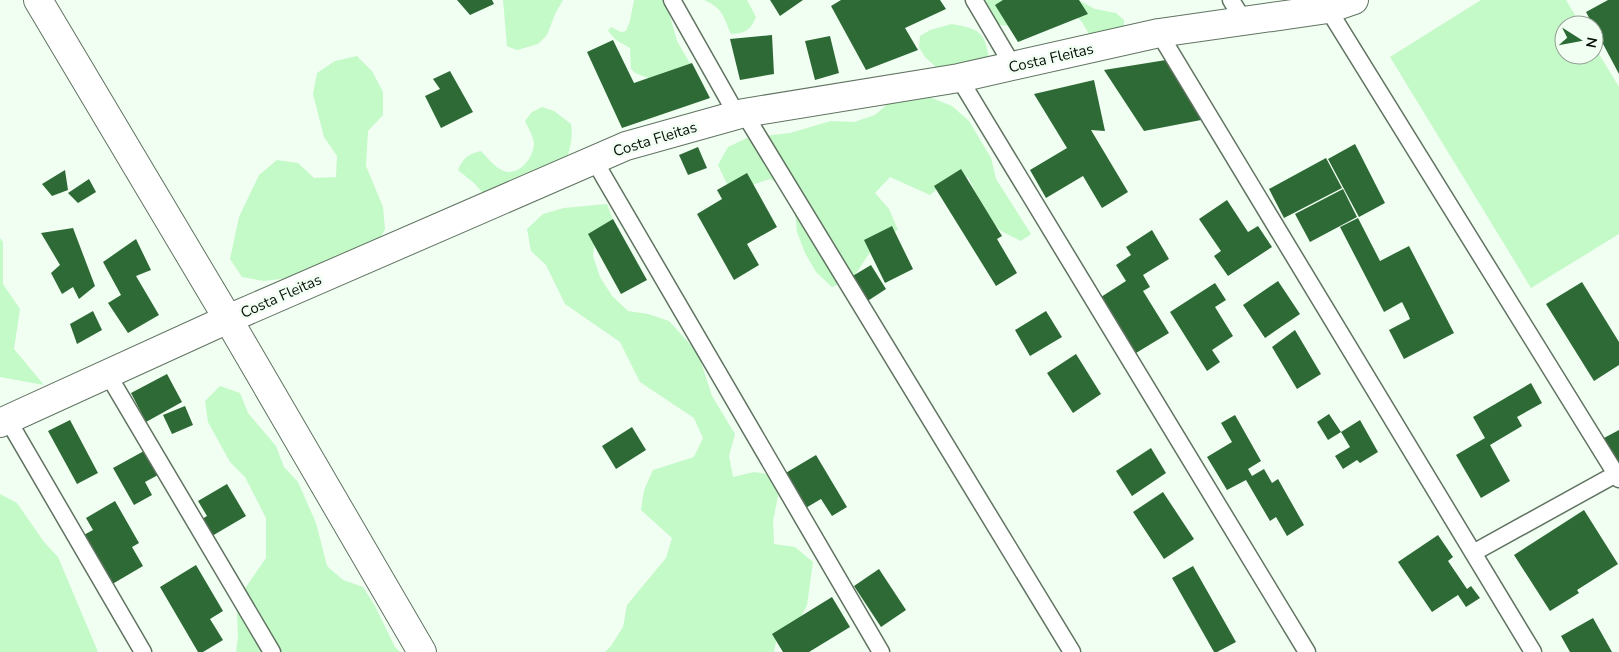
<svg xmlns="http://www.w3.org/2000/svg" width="1619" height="652" font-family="'Nunito Sans',sans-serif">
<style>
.green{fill:#c4f9c8}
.building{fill:#2e6a36}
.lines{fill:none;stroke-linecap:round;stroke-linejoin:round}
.service-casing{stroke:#607361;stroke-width:19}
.minor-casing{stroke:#607361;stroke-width:30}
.secondary-casing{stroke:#607361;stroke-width:30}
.service{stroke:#fff;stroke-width:16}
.minor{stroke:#fff;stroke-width:28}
.secondary{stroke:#fff;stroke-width:28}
.labels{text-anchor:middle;stroke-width:5;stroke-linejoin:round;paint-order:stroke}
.street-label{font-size:15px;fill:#080f08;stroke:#f1fef2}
</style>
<rect width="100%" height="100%" fill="#f1fef2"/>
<!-- green -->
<path class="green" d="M503 0H563L555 14 547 35 538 44 517 50 507 46Z
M634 0H666V2L677 41 691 65 651 79 635 73 631 69 630 48 616 40 608 31 611 27 621 32 626 31 630 21Z
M704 0H747L756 17C750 31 745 33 731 34 723 16 723 8 704 0Z
M982 0H1078L1095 9 1116 13 1124 20V35L1093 41 1082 22 1074 14 1011 26 1001 25 991 21Z
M1481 0H1566L1581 25H1564V55H1594V46L1619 87V234L1531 288 1390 57Z
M952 24C979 29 985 31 989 59L949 79 925 57 919 47 920 36 930 30Z
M357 56 372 71 383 92V115L368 131 366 166 383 207 385 229 374 251 332 260 288 278 264 281 242 277 230 259 239 217 259 175 277 160 298 163 314 178 336 177 337 156 324 137 313 94 317 73 335 61Z
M911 96 932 98 952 106 969 121 991 158 996 179 1031 234 1021 241 1001 231 987 216 968 177 947 181 930 195 890 177 875 193 889 209 898 230 878 240 853 278 832 287 816 272 805 253 797 232 795 212 790 190 770 179 748 186 727 184 718 165 728 147 747 138 790 133 831 121 854 122 875 115 891 101Z
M542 107 554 111 571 124C574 141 567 157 562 174L491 198 482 192 475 184 458 170C463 158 468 154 481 151 488 158 497 171 508 172 522 173 534 156 534 143 533 136 528 127 525 121L532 112Z
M607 204 615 225 595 234 593 256 600 277 612 296 628 311 648 314 669 321 698 353 712 396 735 434 729 456 733 477 754 472 774 475 778 496 773 521 774 544 795 547 813 562 807 605 797 625 777 637 774 652H605L611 646 623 627 627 605 666 558 672 538 641 510 644 490 653 470 694 457 703 438 694 418 640 382 620 342 565 304 546 265 531 251 527 229 543 214 564 208Z
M0 238 3 242V284L20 309 14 349 44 385 0 377Z
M220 386 240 393 248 413 276 446 284 467 298 482 316 523 327 566 343 580 363 587 375 606 395 647 400 652H236L238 637 237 615 241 594 266 558V518L245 477 230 462 208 422 205 401Z
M0 494 17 503 44 542 58 557 98 652H0Z"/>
<!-- building -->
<path class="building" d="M457 0H492L494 4 470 15Z
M770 0H803L780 16Z
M841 0H940L946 9 905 28 918 50 866 70 831 6Z
M1003 0H1079L1088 14 1018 42 995 5Z
M1608 0H1619V74L1586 12Z
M772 35 774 74 740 80 730 39Z
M830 36 839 73 815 80 805 41Z
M613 40 634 83 692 63 710 98 622 128 587 52Z
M1166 60 1201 120 1144 131 1104 70Z
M450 71 473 112 441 128 425 96 440 89 433 79Z
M1094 80 1105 131 1091 130 1128 192 1102 208 1083 176 1046 198 1030 170 1067 148 1034 94Z
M1355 144 1385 203 1359 217 1328 159Z
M698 147 707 168 688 175 679 155Z
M1326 158 1342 188 1284 218 1269 189Z
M961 169 1002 236 997 239 1017 273 996 286 934 186Z
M65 170 68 190 52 196 42 184Z
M747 173 777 227 747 244 759 265 734 280 697 214 722 199 717 190Z
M89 179 96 192 78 203 68 193Z
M1343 189 1357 217 1310 242 1295 214Z
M1227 200 1248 232 1258 226 1272 247 1228 276 1214 256 1221 251 1199 219Z
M1358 218 1380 261 1409 246 1454 333 1404 359 1389 330 1410 319 1408 314 1402 302 1384 312 1340 227Z
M613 219 647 280 621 294 588 234Z
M892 226 913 269 885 283 864 240Z
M73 228 95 286 79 299 73 287 62 294 51 273 60 265 41 233Z
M1152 230 1169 259 1143 275 1150 287 1143 291 1169 333 1136 353 1101 297 1126 281 1116 265 1131 255 1126 247Z
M136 239 151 270 136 276 159 315 128 333 108 303 121 295 103 262Z
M871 265 886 289 866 302 851 277Z
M1278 281 1300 314 1265 338 1243 305Z
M1582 282 1619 342V365L1594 381 1546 304Z
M1215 283 1226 300 1215 307 1233 336 1212 350 1220 362 1207 371 1170 312Z
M93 311 102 330 77 344 70 324Z
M1046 311 1062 337 1030 356 1015 330Z
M1295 330 1321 374 1297 389 1272 347Z
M1076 354 1101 394 1073 413 1047 373Z
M167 374 182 402 146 422 131 393Z
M1531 383 1542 403 1517 417 1522 426 1490 445 1510 481 1481 498 1456 455 1485 438 1473 417Z
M185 406 193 425 172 434 163 415Z
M1329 414 1341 432 1328 440 1317 422Z
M1235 415 1261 461 1248 469 1252 476 1264 469 1272 483 1278 479 1304 525 1287 536 1276 517 1270 521 1246 480 1227 490 1207 457 1232 442 1221 423Z
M70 420 98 473 77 484 48 431Z
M1360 420 1378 452 1360 463 1357 460 1343 469 1335 456 1350 447 1341 432Z
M632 427 646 450 616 469 602 446Z
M1619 430V467L1604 438Z
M1151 448 1166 473 1132 496 1116 471Z
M144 451 158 475 145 482 152 495 134 505 113 468Z
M816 455 847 507 832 516 821 499 804 509 784 474Z
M227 484 246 516 212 536 202 519 207 516 198 501Z
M1163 492 1194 539 1164 559 1133 512Z
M115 501 139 543 132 547 143 566 109 586 80 537 93 530 86 518Z
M1584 510 1618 564 1577 590 1579 593 1550 611 1514 555Z
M1438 535 1453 557 1448 561 1467 589 1471 586 1480 598 1466 607 1458 595 1432 612 1398 562Z
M196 565 223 611 210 619 223 640 203 652H198L160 587Z
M1193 566 1236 642 1217 652H1214L1172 578Z
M879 569 906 610 881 627 854 586Z
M832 597 850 627 809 652H783L772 634Z
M1593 618 1612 652H1570L1561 636Z"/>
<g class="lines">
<!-- service casing -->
<g class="service-casing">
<path id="service" d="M672 0 737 115
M974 0 1013 66
M1231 0 1244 21
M1328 9 1619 479
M1159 33 1533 652
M959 78 1307 652
M744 113 1072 652
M594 160 881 652
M107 373 272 652
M8 420 143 652
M1473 553 1616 474"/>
</g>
<!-- minor casing -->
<g class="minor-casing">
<path id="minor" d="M38 0 228 319 422 652"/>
</g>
<!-- secondary casing -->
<g class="secondary-casing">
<path id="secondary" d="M0 423 228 319 626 146 744 113 959 78 1159 33 1328 9 1354 0"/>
</g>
<!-- service -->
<use href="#service" class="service"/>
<!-- minor -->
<use href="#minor" class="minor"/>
<!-- secondary -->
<use href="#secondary" class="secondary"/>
</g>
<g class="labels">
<!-- street labels -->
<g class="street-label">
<text transform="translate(1051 58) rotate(-13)" y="5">Costa Fleitas</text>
<text transform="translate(655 139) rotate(-17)" y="5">Costa Fleitas</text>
<text transform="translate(281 296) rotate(-24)" y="5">Costa Fleitas</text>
</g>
</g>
<!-- north arrow -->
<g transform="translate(1579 40) rotate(101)"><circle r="24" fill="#f1fef2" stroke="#949e94"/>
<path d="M0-4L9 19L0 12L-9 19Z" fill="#2a6a34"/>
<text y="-8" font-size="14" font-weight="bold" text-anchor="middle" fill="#080f08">N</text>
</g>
</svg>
